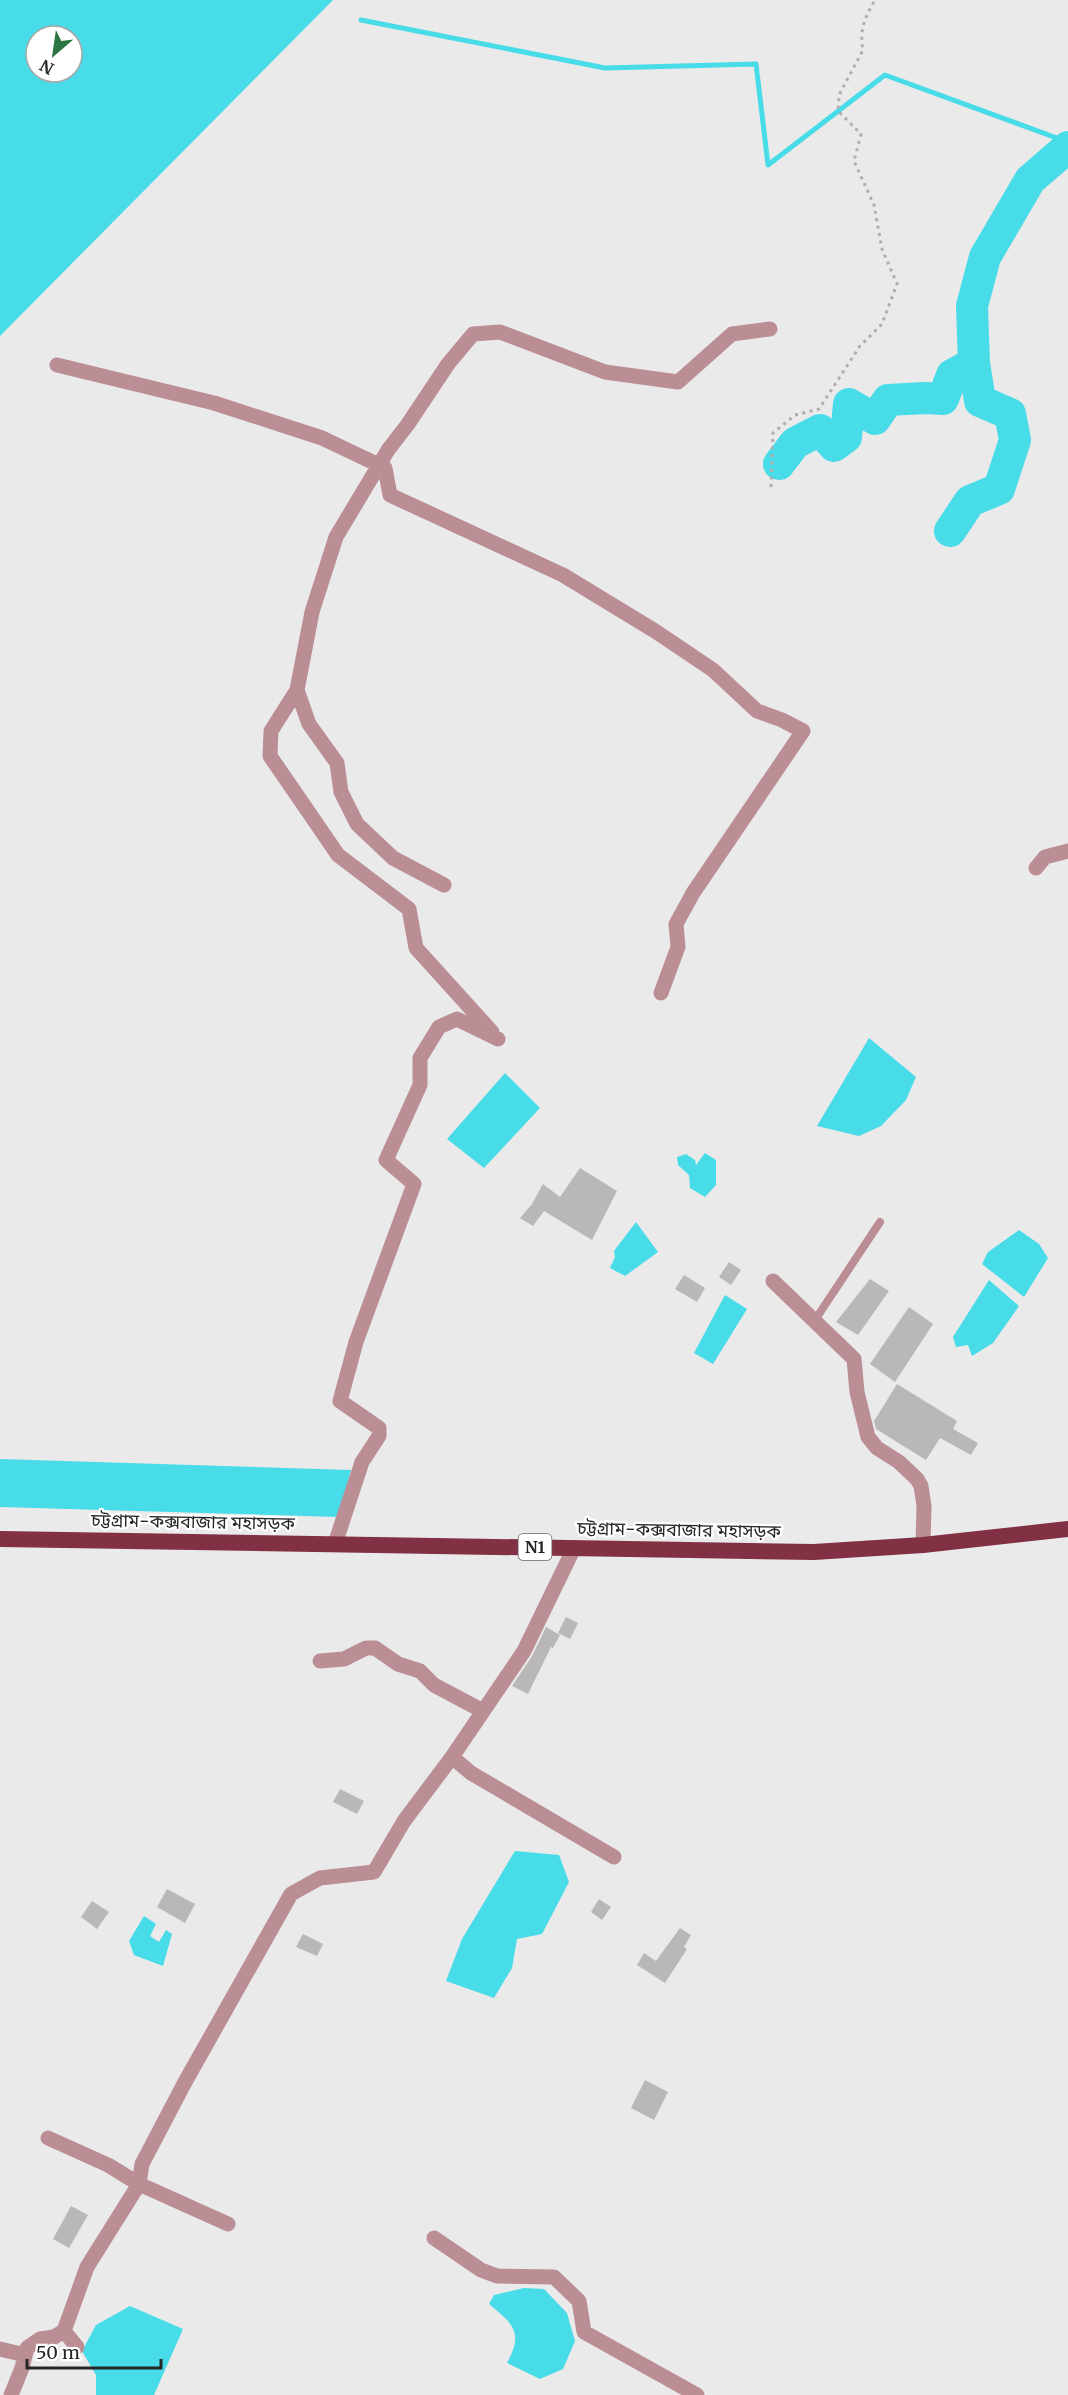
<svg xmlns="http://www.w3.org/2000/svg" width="1068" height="2395" font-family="Merriweather,'Noto Sans Bengali',serif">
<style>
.water{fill:#48dbe8;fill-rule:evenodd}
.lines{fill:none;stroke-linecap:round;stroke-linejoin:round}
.stream{stroke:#48dbe8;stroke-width:5}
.river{stroke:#48dbe8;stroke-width:32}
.building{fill:#b9b8b7}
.path{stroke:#aeaeae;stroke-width:3;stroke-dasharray:3 4.5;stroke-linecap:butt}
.service{stroke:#bb8e95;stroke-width:8}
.minor{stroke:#bb8e95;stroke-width:15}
.trunk{stroke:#823043;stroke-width:16}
.labels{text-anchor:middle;stroke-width:4.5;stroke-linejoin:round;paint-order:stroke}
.shield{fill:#fff;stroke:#676767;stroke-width:1.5}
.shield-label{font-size:16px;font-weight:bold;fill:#262626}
.street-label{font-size:18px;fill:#262626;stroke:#fff}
</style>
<rect width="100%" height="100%" fill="#eaeaeb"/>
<!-- water -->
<path class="water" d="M0 0H333L0 336ZM36 36H72V72H36Z
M869 1038 916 1077 906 1100 881 1126 859 1136 817 1126Z
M505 1073 540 1108 484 1168 447 1139Z
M705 1153 716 1160V1185L705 1197 690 1188 689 1175 678 1165 677 1157 686 1154 695 1160 696 1165Z
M636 1222 658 1252 625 1276 610 1268 615 1257 614 1251Z
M1019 1230 1039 1244 1048 1258 1024 1297 982 1264 988 1252Z
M989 1280 1019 1306 993 1343 972 1356 968 1345 956 1347 953 1337Z
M725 1295 747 1309 713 1364 694 1353Z
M0 1459 351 1470 338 1517 0 1507Z
M515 1851 559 1855 569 1882 542 1934 517 1939 512 1968 494 1998 446 1981 462 1939Z
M144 1916 156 1924 150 1936 159 1942 166 1930 172 1934 163 1966 134 1955 129 1941Z
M524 2288 544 2289 567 2313 575 2341 563 2369 540 2379 507 2363C524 2332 513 2324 489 2304L494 2295Z
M130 2306 183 2329 154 2395H96V2375L82 2351 96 2325Z"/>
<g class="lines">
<!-- stream -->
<path class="stream" d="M361 20 605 68 756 64 768 165 885 75 1065 141 1068 144"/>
<!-- river -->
<path class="river" d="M779 464 795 443 820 430 834 446 846 437 849 404 875 419 888 400 925 398 943 399 952 375 974 363 972 306 985 257 1030 180 1068 147
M950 531 970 501 999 489 1015 440 1010 414 980 401 974 363"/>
</g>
<!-- building -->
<path class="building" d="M580 1168 617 1191 592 1240 544 1211 533 1226 520 1218 532 1204 543 1184 560 1197Z
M729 1262 741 1270 731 1285 719 1277Z
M684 1275 705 1288 697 1302 675 1289Z
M870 1279 889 1291 858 1335 836 1322Z
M909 1307 933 1324 895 1382 870 1364Z
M897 1384 957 1421 953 1429 978 1443 971 1455 940 1438 926 1460 876 1429 874 1421Z
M566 1617 578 1623 570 1639 558 1633Z
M546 1627 560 1635 553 1648 551 1647 528 1694 512 1686 532 1656Z
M340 1789 364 1801 357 1814 333 1802Z
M167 1889 195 1904 185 1923 157 1907Z
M599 1899 611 1907 602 1920 591 1912Z
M92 1901 109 1912 97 1929 81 1917Z
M680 1928 691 1935 684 1947 687 1949 665 1983 637 1965 644 1953 656 1961Z
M303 1934 323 1944 317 1956 296 1947Z
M645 2080 668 2092 654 2120 631 2108Z
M71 2206 88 2215 69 2248 53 2239Z"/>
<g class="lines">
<!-- path -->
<path class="path" d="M771 487 773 433 795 415 819 409 860 346 882 324 897 284 882 249 874 205 854 161 861 134 838 111 839 95 863 50C859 30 865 17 875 0"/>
<!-- service -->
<path class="service" d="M815 1320 880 1222"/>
<!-- minor -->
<path class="minor" d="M57 365 214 403 322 438 385 468 390 495 563 575 655 631 713 670 757 711 782 720 803 731 693 893 676 924 678 947 661 993
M297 690 271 731 270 756 338 855 409 909 416 948 492 1032
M1036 868 1045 857 1068 851
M444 885 393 858 357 824 341 792 337 763 309 724 297 690 312 612 336 537 388 450 408 424 448 364 473 334 500 332 605 372 678 382 732 334 770 329
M773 1281 854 1359 857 1392 868 1437 877 1448 899 1462 917 1479 921 1486 924 1506 923 1545
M335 1544 362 1462 379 1436V1428L340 1401 356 1342 414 1184 386 1160 420 1085V1058L439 1027 457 1019 498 1039
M320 1661 344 1659 366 1648H375L398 1664 420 1671 434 1685 483 1711
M452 1757 471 1773 614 1857
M48 2138 108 2165 139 2184 228 2224
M434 2238 481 2270 497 2276 554 2277 579 2301 584 2332 697 2395
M64 2331 77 2347
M0 2349 25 2355
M11 2395 22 2368 27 2348 40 2339 54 2337 64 2331 87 2267 139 2184 142 2164 185 2082 291 1894 320 1878 374 1872 404 1821 452 1757 524 1651 574 1548"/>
<!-- trunk -->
<path class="trunk" d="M0 1539 814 1552 923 1545 1068 1529"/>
</g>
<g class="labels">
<!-- shield labels -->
<rect class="shield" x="518.5" y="1534" width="33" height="26" rx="4.5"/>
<g class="shield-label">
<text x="535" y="1553">N1</text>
</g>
<!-- street labels -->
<g class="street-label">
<text transform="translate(193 1522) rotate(1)" y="6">চট্টগ্রাম-কক্সবাজার মহাসড়ক</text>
<text transform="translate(679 1530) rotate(1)" y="6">চট্টগ্রাম-কক্সবাজার মহাসড়ক</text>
</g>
</g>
<!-- north arrow -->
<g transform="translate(54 54) rotate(209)"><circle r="28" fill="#ffffff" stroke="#a8a8a8" stroke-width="1.5"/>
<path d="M0-4.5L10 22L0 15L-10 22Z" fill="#2c7441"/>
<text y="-9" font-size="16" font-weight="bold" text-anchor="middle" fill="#262626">N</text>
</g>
<!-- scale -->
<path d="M27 2359v9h134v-9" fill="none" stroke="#262626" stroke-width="3"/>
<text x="36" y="2359" font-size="18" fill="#262626" stroke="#ffffff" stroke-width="4.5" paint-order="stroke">50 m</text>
</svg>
